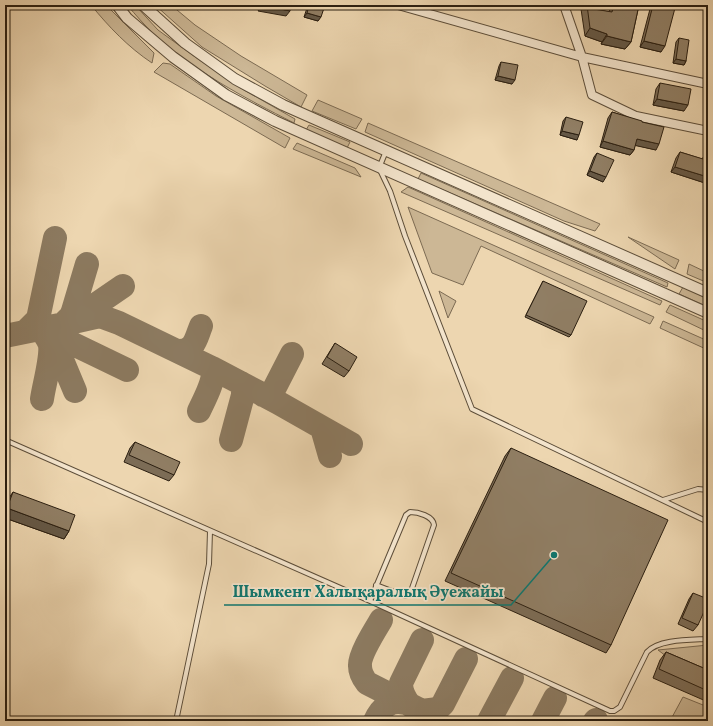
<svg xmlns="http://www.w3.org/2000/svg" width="713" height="726" font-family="Vollkorn,serif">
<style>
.green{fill:#ccb795;stroke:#7c6b53}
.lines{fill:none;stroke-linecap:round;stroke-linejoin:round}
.taxiway{stroke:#8c7a60;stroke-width:24}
.service-casing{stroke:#5c4d39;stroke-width:6}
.minor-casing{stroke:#5c4d39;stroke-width:10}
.tertiary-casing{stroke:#5c4d39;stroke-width:12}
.service{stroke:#f3e4cc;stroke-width:4}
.minor{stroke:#f3e4cc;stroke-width:8}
.tertiary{stroke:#f3e4cc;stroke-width:10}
.wall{fill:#7c6c56;stroke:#2b1f11}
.shaded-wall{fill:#655846;stroke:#2b1f11}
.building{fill:#907e64;stroke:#2b1f11}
.leader{fill:none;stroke:#0f766e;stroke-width:1.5}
.callout-dot{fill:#0f766e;stroke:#f3e4cc;stroke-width:1.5}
.callout-label{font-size:16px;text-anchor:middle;font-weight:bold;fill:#0f766e;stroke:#f3e4cc;stroke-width:3.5;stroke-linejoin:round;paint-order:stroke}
</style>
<rect width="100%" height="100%" fill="#edd6b0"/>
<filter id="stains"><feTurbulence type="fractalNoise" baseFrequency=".005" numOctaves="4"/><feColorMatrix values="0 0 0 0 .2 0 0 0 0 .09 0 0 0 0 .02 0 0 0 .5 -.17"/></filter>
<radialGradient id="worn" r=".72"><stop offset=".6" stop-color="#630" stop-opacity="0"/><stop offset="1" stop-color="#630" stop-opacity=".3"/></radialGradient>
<!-- green -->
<path class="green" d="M91 5H106L154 53 152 63C128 47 109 27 91 5Z
M127 5H135L158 30 198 59 244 90 295 119 294 123C245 98 195 72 154 34 144 25 136 15 127 5Z
M155 5H171L195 25 241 56 307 95 301 107 265 86 202 47Z
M163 63 170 64 216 96 290 138 285 148 154 72Z
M318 100 362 119 356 129 312 111Z
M368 123 600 224 595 231 564 221 365 132Z
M309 125 350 142 347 148 306 130Z
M297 143 355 168 361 177 293 149Z
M421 173 668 283 667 287 418 179Z
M408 187 662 301 660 305 401 192Z
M408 207 654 317 650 324 481 246 463 285 432 273Z
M628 237 679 260 675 269Z
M689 264 708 273V283L687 274Z
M683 287 708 299V307L679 294Z
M439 291 456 301 448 318Z
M670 305 708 322V332L666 312Z
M663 321 708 341V350L660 328Z
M708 645V675L666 656 658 650Z
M683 697 708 707V721H670Z"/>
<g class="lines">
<!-- taxiway -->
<path class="taxiway" d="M69 323 100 316 119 323 212 368 277 402 351 444
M63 324 71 316 73 311 87 264
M26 331 38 319 55 238
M5 336 69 323 123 286
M52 336 75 391
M179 351C195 351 196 338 201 326
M263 395H268L273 391 292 354
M42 399C44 385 52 357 50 345 48 338 44 334 40 328L127 370
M199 411C204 400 216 379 212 368
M322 428 330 456
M231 440 243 395V389L241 383
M381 620C375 630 359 655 360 666 360 672 363 678 367 683L422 711 438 709 443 704 466 659
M410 705C404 698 401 692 401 683L422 640
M375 721C381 708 390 699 405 703
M489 721 512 678
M543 721 555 698
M595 721 596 720"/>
<!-- service casing -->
<g class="service-casing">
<path id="service" d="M386 151 379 168 390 191 405 236 472 409 706 521 708 520
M5 440 370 601 610 711H614L620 707 647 652C659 639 690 640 708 639
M663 500 698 489 708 490
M370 601 406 515 410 512C418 512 433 516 434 525L410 594 405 596 376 585
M176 721 209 564 210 531"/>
</g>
<!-- minor casing -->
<g class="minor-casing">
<path id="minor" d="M398 5 582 57 708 84
M564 5 582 57 592 95 636 116 708 131"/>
</g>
<!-- tertiary casing -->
<g class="tertiary-casing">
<path id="tertiary" d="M117 5 127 18 173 57 226 95 275 121 708 313
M143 5 185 43 235 79 283 105 708 293"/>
</g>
<!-- service -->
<use href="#service" class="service"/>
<!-- minor -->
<use href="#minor" class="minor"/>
<!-- tertiary -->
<use href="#tertiary" class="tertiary"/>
</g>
<!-- wall -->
<path class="wall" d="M308 5H325L318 21 304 17Z
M581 5H595L594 9 609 12 611 5H639L631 42 625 49 601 44 602 42 585 36 581 9Z
M653 5H662L661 52 640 47 650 9Z
M679 38 686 61 684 65 673 63 676 42Z
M501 62 512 84 495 80 499 66Z
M660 83 684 111 653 105 656 89Z
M612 112 642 122 656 150 635 145 634 150 630 155 600 147 608 118Z
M566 117 577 140 560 135 563 121Z
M680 152 702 159 704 156 708 157V184L671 172 676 158Z
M597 153 603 182 587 175 594 157Z
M543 281 571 335 569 337 525 317Z
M335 343 349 371 344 377 322 364Z
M135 442 174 475 169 481 124 462 130 448Z
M511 448 611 645 606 653 445 581 505 456Z
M13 492 69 531 64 539 5 518V506L7 501Z
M693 593 698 625 693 631 678 624 689 599Z
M666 652 708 670V702L653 678 660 660Z"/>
<!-- shaded-wall -->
<path class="shaded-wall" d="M245 5H261L258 9Z
M262 5 290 11 286 16 258 11Z
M307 13 321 17 318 21 304 17Z
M590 28 607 34 602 42 585 36Z
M607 36 631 42 625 49 601 44Z
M644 41 665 46 661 52 640 47Z
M676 59 686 61 684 65 673 63Z
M498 76 515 80 512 84 495 80Z
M657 99 688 105 684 111 653 105Z
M562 131 579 135 577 140 560 135Z
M637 139 659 144 656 150 633 145Z
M603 141 634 150 630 155 600 147Z
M675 167 708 177V184L671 172Z
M590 171 606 177 603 182 587 175Z
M7 508 69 531 64 539 5 518V511Z"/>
<!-- building -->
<path class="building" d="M262 5H291L290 11Z
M309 5H325L321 17 307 13Z
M587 5H595L594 9 612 12 614 5H639L631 42 607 36V34L590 28Z
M653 5H662L675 8 665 46 644 41Z
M679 38 689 40 686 61 676 59Z
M501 62 518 65 515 80 498 76Z
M660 83 691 89 688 105 657 99Z
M612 112 642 121V122L664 127 659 144 637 139 634 150 603 141Z
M566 117 583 122 579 135 562 131Z
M680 152 703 159 704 156 708 157V177L675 167Z
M597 153 614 160 606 177 590 171Z
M543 281 587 301 571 335 526 315Z
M335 343 357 357 349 371 327 357Z
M135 442 180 462 174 475 129 455Z
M511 448 668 520 611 645 451 573Z
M13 492 75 515 69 531 7 508Z
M693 593 708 599V603L698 625 682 618Z
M666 652 708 670V691L659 669Z"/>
<!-- callouts -->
<path class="leader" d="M554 555L511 605H224"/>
<circle class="callout-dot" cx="554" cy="555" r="4"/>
<g class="callout-label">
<text x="368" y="597">Шымкент Халықаралық Әуежайы</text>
</g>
<!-- margin -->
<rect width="713" height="726" fill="none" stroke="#edd6b0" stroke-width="20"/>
<rect x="6" y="6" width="701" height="714" fill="none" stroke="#2b1f11" stroke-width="2"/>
<rect x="10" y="10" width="693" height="706" fill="none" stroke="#2b1f11"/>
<rect width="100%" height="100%" filter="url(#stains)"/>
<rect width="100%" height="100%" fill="url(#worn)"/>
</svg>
